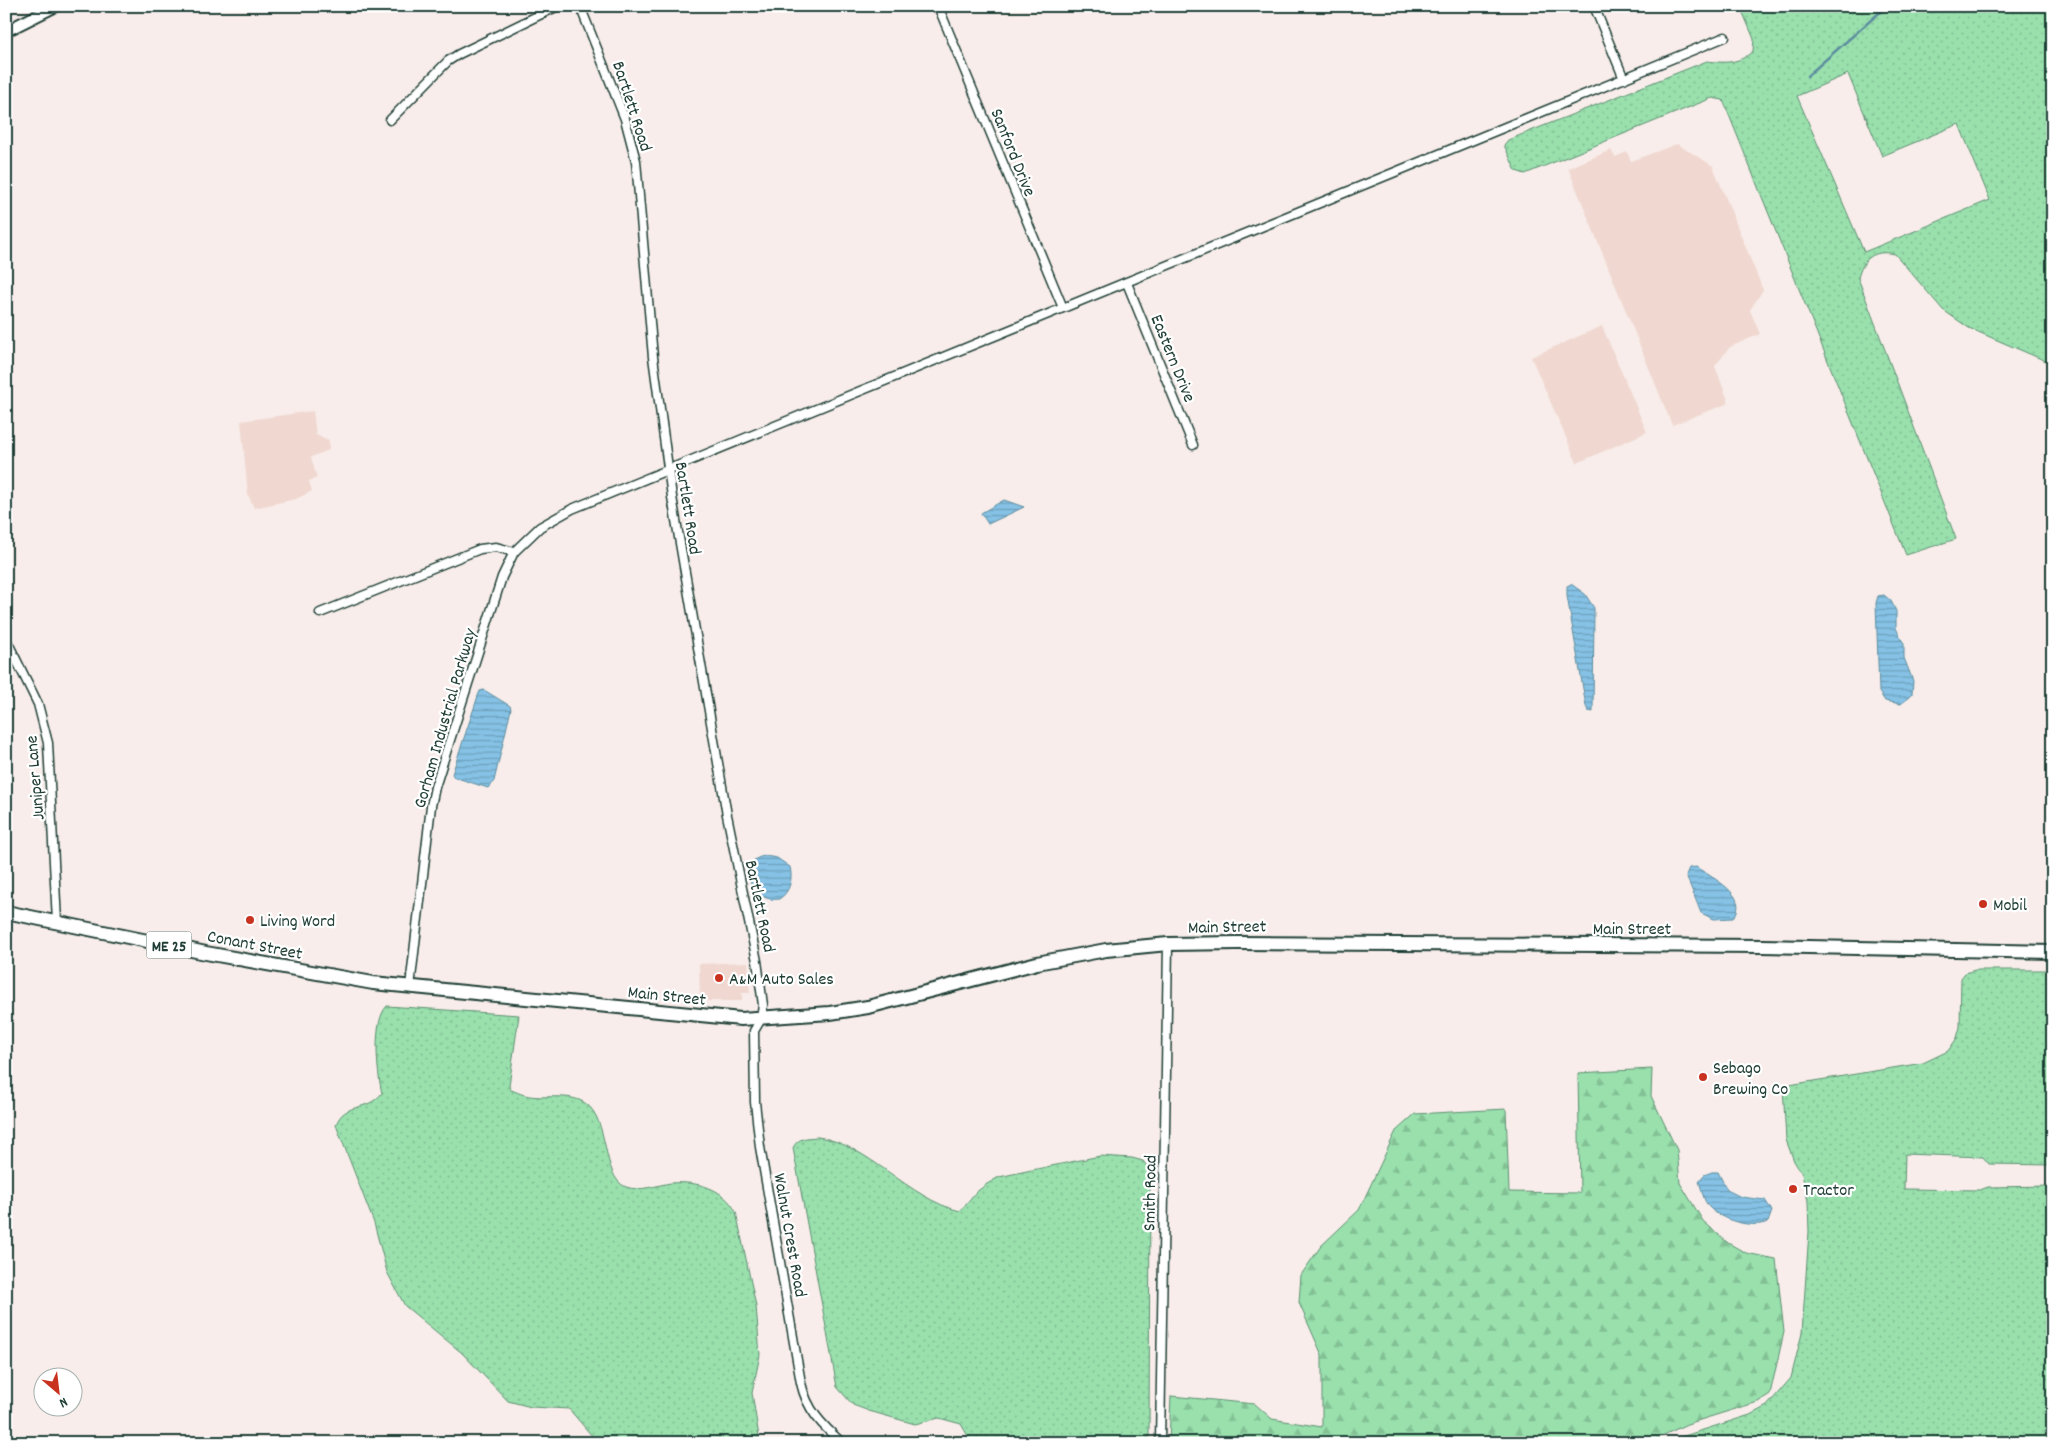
<svg xmlns="http://www.w3.org/2000/svg" width="2059" height="1449" font-family="Dekko,sans-serif">
<style>
.built{fill:#f0d8d1}
.grass{fill:url(#grass-dots);stroke:#5c8e70;fill-rule:evenodd}
.forest{fill:url(#forest-firs);stroke:#5c8e70}
.water{fill:url(#water-rules);stroke:#5d8d9f}
.lines{fill:none;stroke-linecap:round;stroke-linejoin:round}
.stream{stroke:#5d8d9f;stroke-width:2.5}
.minor-casing{stroke:#1f3d34;stroke-width:11}
.tertiary-casing{stroke:#1f3d34;stroke-width:14}
.trunk-casing{stroke:#1f3d34;stroke-width:16}
.minor{stroke:#fff;stroke-width:8}
.tertiary{stroke:#fff;stroke-width:10}
.trunk{stroke:#fff;stroke-width:12}
.poi-dot{fill:#c8321e;stroke:#fff;stroke-width:2}
.labels{text-anchor:middle;stroke-width:4.5;stroke-linejoin:round;paint-order:stroke}
.shield{fill:#fff;stroke:#627771;stroke-width:1}
.shield-label{font-size:16px;font-weight:bold;fill:#1f3d34}
.street-label{font-size:18px;fill:#1f3d34;stroke:#fff}
.poi-label{font-size:18px;fill:#1f3d34;stroke:#fff;text-anchor:start}
</style>
<defs>
<pattern id="grass-dots" width="8" height="8" patternUnits="userSpaceOnUse" patternTransform="scale(1.25)"><rect width="8" height="8" fill="#99e0ad"/><path d="M2 2h.1M6 6h.1" fill="none" stroke="#83c195" stroke-width="1.8" stroke-linecap="round"/></pattern>
<pattern id="forest-firs" width="22" height="20" patternUnits="userSpaceOnUse" patternTransform="scale(1.25)"><rect width="22" height="20" fill="#99e0ad"/><path d="M5 1l3.5 6h-7zM16 11l3.5 6h-7z" fill="#83c195"/></pattern>
<pattern id="water-rules" width="6" height="5" patternUnits="userSpaceOnUse" patternTransform="scale(1.25)"><rect width="6" height="5" fill="#86c2e6"/><path d="M0 2.5h6" fill="none" stroke="#6d9fbb"/></pattern>
</defs>
<rect width="100%" height="100%" fill="#f8edea"/>
<filter id="ink" filterUnits="userSpaceOnUse"><feTurbulence type="fractalNoise" baseFrequency=".02" numOctaves="2"/><feDisplacementMap in="SourceGraphic" scale="10" xChannelSelector="R" yChannelSelector="G"/><feConvolveMatrix kernelMatrix="1 2 1 2 8 2 1 2 1" color-interpolation-filters="sRGB"/></filter>
<g filter="url(#ink)">
<!-- built -->
<path class="built" d="M1677 144 1713 166 1763 290 1750 310 1760 334 1730 347 1715 366 1729 403 1672 425 1568 168 1611 150 1615 157 1627 152 1631 161Z
M1602 326 1647 432 1577 463 1531 357Z
M313 411 316 435 329 440V450L311 457 317 478 309 481 312 491 296 499 254 508 248 495 241 421Z
M748 962 750 993H742V1001H700L699 964Z"/>
<!-- grass -->
<path class="grass" d="M1740 6H2049L2053 15V364L1969 328 1943 310 1895 254C1873 249 1863 259 1858 278L1956 539 1906 555 1723 100 1712 98 1525 174 1516 171 1504 145 1508 140 1707 61C1725 63 1739 64 1753 51L1754 39ZM1848 74 1882 156 1959 124 1990 200 1864 252 1797 96Z
M1975 970H2053V1165L1989 1164 1983 1157 1905 1154 1904 1189 1980 1190 1988 1187 2053 1186V1443H1669L1681 1437 1750 1415 1767 1406 1791 1378 1802 1333 1809 1232 1808 1201 1802 1174 1794 1161 1786 1140 1783 1086 1923 1063 1948 1051 1957 1038 1960 1027 1961 978 1965 973Z
M387 1006 519 1015 509 1086 511 1090C515 1091 520 1094 525 1095 544 1100 568 1092 585 1103 610 1119 601 1177 626 1187 640 1192 657 1185 671 1183 697 1181 724 1188 736 1212L756 1306 760 1355 752 1393 760 1443H598L569 1409 531 1407 508 1401 462 1353 405 1306 387 1272 374 1223 336 1125C344 1101 367 1113 382 1093 377 1073 372 1021 387 1006Z
M818 1137C868 1144 909 1199 960 1211L975 1193 987 1184 999 1177 1027 1171 1100 1156 1132 1158 1143 1161 1150 1170 1149 1443H972L961 1424 939 1418 915 1424 869 1411 853 1405 837 1387 793 1148C798 1137 807 1138 818 1137Z"/>
<!-- forest -->
<path class="forest" d="M1652 1069 1651 1096 1677 1150 1680 1183 1703 1221 1728 1243 1746 1253 1776 1259 1784 1332 1770 1394 1758 1402 1687 1424 1647 1443H1169L1171 1396 1255 1404 1272 1419 1322 1427V1355L1299 1303 1301 1275 1321 1246 1359 1210 1396 1131 1415 1114 1506 1109 1509 1192 1580 1193 1578 1073Z"/>
<!-- water -->
<path class="water" d="M1004 500 1024 507 988 524 981 513Z
M1571 584 1585 594 1594 608 1593 712 1588 711 1586 706 1567 596V586Z
M1884 595 1891 601 1896 611V628L1904 644V658L1913 681 1912 694 1901 704 1885 701 1879 692 1876 603 1878 596Z
M484 690 510 706 511 709 494 781 488 788 454 777 452 774 478 696 480 691Z
M765 856 777 858 790 867C793 879 790 892 779 899 751 904 734 860 765 856Z
M1696 867C1711 877 1752 896 1733 918L1714 919 1701 913 1686 875 1689 868Z
M1712 1172H1718L1727 1190 1741 1197 1765 1200 1772 1211 1768 1222C1752 1229 1720 1220 1709 1207 1703 1200 1702 1190 1699 1181L1704 1175Z"/>
<g class="lines">
<!-- stream -->
<path class="stream" d="M1807 76 1887 6"/>
<!-- minor casing -->
<g class="minor-casing">
<path id="minor" d="M580 6 625 119 636 161 653 357 672 497 727 815 757 961 763 1005 761 1019 754 1031 755 1102 760 1147 801 1383C807 1410 822 1425 842 1443
M938 6 1063 308
M1594 6 1624 79
M390 120 448 61 459 54 558 6
M1127 283 1193 445
M320 613 480 549 496 547 514 552 540 527 572 509 1725 37
M6 639 38 704 48 743 57 922
M410 987 431 806 435 787 502 577 514 552
M1160 1443 1168 944"/>
</g>
<!-- tertiary casing -->
<g class="tertiary-casing">
<path id="tertiary" d="M6 31 56 6"/>
</g>
<!-- trunk casing -->
<g class="trunk-casing">
<path id="trunk" d="M6 912 206 953 373 983 741 1019 830 1013 868 1007 1037 963 1106 950 1168 944 1238 943 1763 946 2053 952"/>
</g>
<!-- minor -->
<use href="#minor" class="minor"/>
<!-- tertiary -->
<use href="#tertiary" class="tertiary"/>
<!-- trunk -->
<use href="#trunk" class="trunk"/>
</g>
</g>
<!-- markers -->
<g class="poi-dot">
<circle cx="1983" cy="904" r="5"/>
<circle cx="250" cy="920" r="5"/>
<circle cx="719" cy="978" r="5"/>
<circle cx="1703" cy="1077" r="5"/>
<circle cx="1793" cy="1189" r="5"/>
</g>
<g class="labels">
<!-- shield labels -->
<rect class="shield" x="146.5" y="931.5" width="45" height="27" rx="4"/>
<g class="shield-label">
<text x="169" y="951">ME 25</text>
</g>
<!-- street labels -->
<g class="street-label">
<text transform="translate(633 106) rotate(72)" y="6">Bartlett Road</text>
<text transform="translate(1014 152) rotate(68)" y="6">Sanford Drive</text>
<text transform="translate(1174 358) rotate(68)" y="6">Eastern Drive</text>
<text transform="translate(689 508) rotate(81)" y="6">Bartlett Road</text>
<text transform="translate(444 718) rotate(-74)" y="6">Gorham Industrial Parkway</text>
<text transform="translate(34 778) rotate(-95)" y="6">Juniper Lane</text>
<text transform="translate(761 906) rotate(78)" y="6">Bartlett Road</text>
<text transform="translate(1227 926) rotate(-1)" y="6">Main Street</text>
<text x="1632" y="934">Main Street</text>
<text transform="translate(255 944) rotate(11)" y="6">Conant Street</text>
<text transform="translate(667 995) rotate(6)" y="6">Main Street</text>
<text transform="translate(1149 1193) rotate(-89)" y="6">Smith Road</text>
<text transform="translate(791 1235) rotate(80)" y="6">Walnut Crest Road</text>
</g>
<!-- poi labels -->
<g class="poi-label">
<text x="1993" y="910">Mobil</text>
<text x="260" y="926">Living Word</text>
<text x="729" y="984">A&amp;M Auto Sales</text>
<text x="1713" y="1073">Sebago<tspan x="1713" dy="21">Brewing Co</tspan></text>
<text x="1803" y="1195">Tractor</text>
</g>
</g>
<!-- margin -->
<rect width="2059" height="1449" fill="none" stroke="#fff" stroke-width="25"/>
<rect x="12" y="12" width="2034" height="1424" fill="none" stroke="#1f3d34" stroke-width="2" filter="url(#ink)"/>
<!-- north arrow -->
<g transform="translate(58 1392) rotate(152)"><circle r="24" fill="#ffffff" stroke="#a5b1ae"/>
<path d="M0-4L9 19L0 12L-9 19Z" fill="#c8321e"/>
<text y="-8" font-size="14" font-weight="bold" text-anchor="middle" fill="#1f3d34">N</text>
</g>
</svg>
